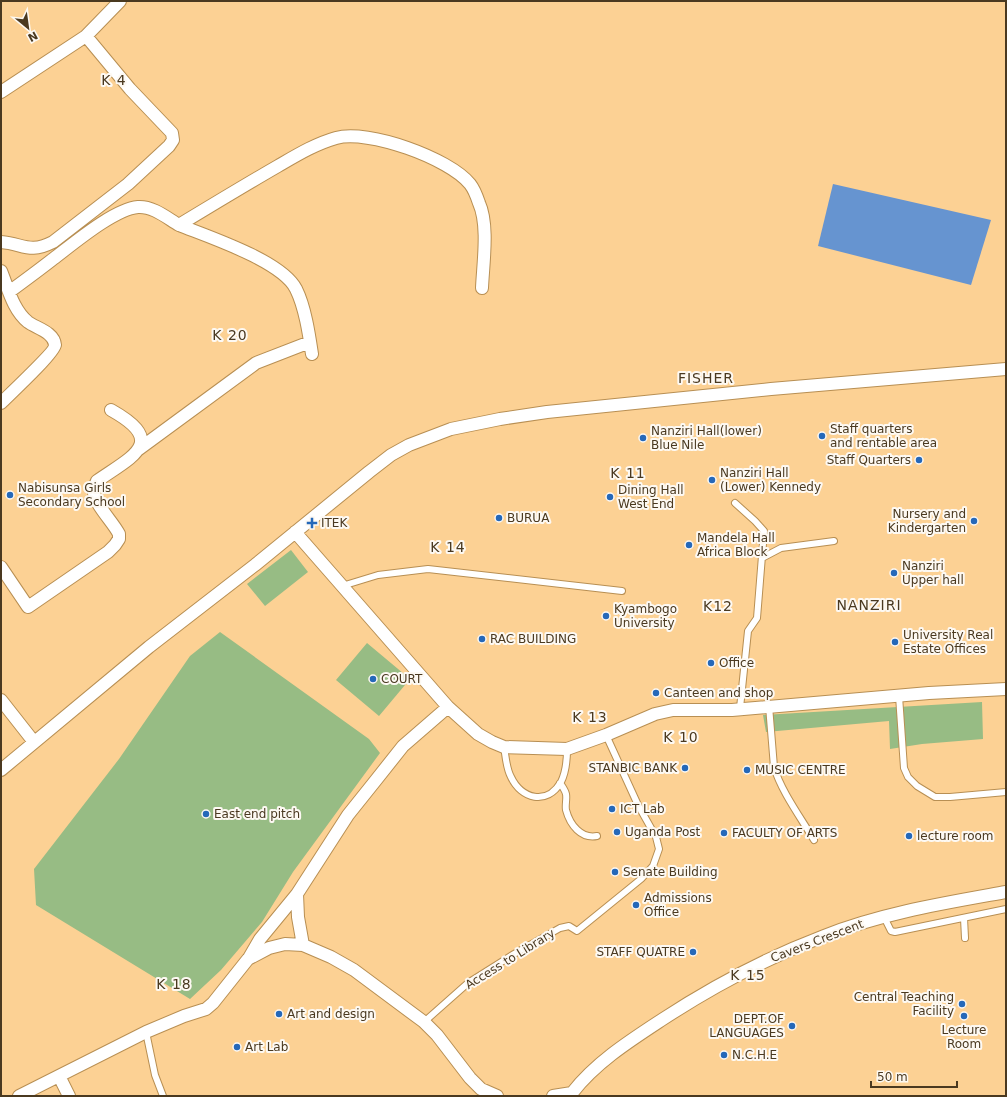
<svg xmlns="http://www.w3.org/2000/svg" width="1007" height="1097" font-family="'DejaVu Sans',sans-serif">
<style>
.green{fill:#97bc84}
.water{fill:#6694d0}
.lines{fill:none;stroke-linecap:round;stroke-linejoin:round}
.lane-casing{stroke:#b88f53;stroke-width:8}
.street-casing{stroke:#b88f53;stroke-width:14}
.lane{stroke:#fff;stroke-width:6}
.street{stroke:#fff;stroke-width:12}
.poi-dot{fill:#2568b9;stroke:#fdf9f3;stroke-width:1.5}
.labels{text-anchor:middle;stroke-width:4;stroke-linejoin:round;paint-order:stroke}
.poi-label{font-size:12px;fill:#4a3920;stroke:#fdf9f3;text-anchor:start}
.street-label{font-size:12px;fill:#4a3920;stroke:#fdf9f3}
.quarter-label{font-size:14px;letter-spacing:1px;fill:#4a3920;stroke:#fdf9f3}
</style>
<rect width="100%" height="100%" fill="#fcd194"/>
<!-- green -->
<path class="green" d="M291 550 308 572 265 606 247 584Z
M220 632 369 739 380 753 293 872 262 922 221 970 190 999 36 905 34 869 119 759 190 656Z
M367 643 410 679 379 716 336 680Z
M982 702 983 739 922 744 890 749 889 721 766 732 763 715Z"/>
<!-- water -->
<path class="water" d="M833 184 991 220 971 285 818 246Z"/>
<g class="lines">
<!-- lane casing -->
<g class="lane-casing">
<path id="lane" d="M735 503 755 521 764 531 757 618 748 631 740 708
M762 558 781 548 834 541
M342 586 378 575 428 569 622 591
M899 696 904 768 908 777 917 786 935 797H950L1006 792
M769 706 774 767C781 791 801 818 814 840
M504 747C506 757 506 768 511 777 521 799 547 806 561 782 566 772 567 760 567 749
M560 783C562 786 565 790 566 794 567 799 565 805 566 810 570 825 581 839 597 836
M884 917 891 931 895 932 1006 909
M964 918 965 938
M424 1022 468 983 514 954 560 928 569 926 577 931 641 879 653 866 659 849 656 837 638 805 606 735
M146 1032 155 1075 163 1096"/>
</g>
<!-- street casing -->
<g class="street-casing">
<path id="street" d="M1 92 86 36 120 1
M179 225C209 237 282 261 296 289 305 307 309 334 312 354
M1 242C24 244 29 254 53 242L128 184 169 146 173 140 172 133 130 89 86 36
M1 271C8 288 13 310 28 322 36 328 54 332 55 345 55 352 9 395 1 403
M9 292C24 281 39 270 53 259 73 244 114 209 138 207 153 206 167 218 179 225 212 205 245 185 278 166 297 155 315 144 336 138 368 129 449 158 470 184 474 189 477 197 479 203 489 225 483 264 482 288
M139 449 256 363 310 342
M295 532 448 707 478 734 492 742 504 747 567 749 606 735 655 714 673 710H732L929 693 1006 689
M1 567 28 607 108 552 115 545 119 539V534C113 522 96 506 94 493 94 488 95 485 97 481 133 456 168 442 111 410
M1 700 34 742
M448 707 403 746 376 780 348 815 297 894 298 917 303 945 331 957 354 970 424 1022 437 1035 470 1078 481 1089 497 1096
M1 770 149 647 255 565 369 472 391 455 409 445 451 429 500 419 547 412 771 389 1006 369
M249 958 260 939 297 894
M59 1076 69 1096
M572 1093C596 1062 631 1040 663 1019 715 985 766 958 824 936 882 913 945 903 1006 892
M19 1096 146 1032 184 1016 206 1009 213 1003 248 959 269 948 285 944 303 945
M553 1096 572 1093"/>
</g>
<!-- lane -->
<use href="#lane" class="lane"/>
<!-- street -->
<use href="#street" class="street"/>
</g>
<!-- markers -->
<g class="poi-dot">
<circle cx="822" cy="436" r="4"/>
<circle cx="643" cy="438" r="4"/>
<circle cx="919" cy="460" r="4"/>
<circle cx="712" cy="480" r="4"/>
<circle cx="10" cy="495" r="4"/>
<circle cx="610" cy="497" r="4"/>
<circle cx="499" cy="518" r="4"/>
<circle cx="974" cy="521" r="4"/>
<path d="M310 517h4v4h4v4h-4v4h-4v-4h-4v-4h4z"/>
<circle cx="689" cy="545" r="4"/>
<circle cx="894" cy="573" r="4"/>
<circle cx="606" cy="616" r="4"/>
<circle cx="482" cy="639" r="4"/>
<circle cx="895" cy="642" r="4"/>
<circle cx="711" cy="663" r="4"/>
<circle cx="373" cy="679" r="4"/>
<circle cx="656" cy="693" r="4"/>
<circle cx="685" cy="768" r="4"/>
<circle cx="747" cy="770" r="4"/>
<circle cx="612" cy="809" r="4"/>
<circle cx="206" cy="814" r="4"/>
<circle cx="617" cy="832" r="4"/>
<circle cx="724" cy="833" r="4"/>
<circle cx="909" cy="836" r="4"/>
<circle cx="615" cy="872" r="4"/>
<circle cx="636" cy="905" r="4"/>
<circle cx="693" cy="952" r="4"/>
<circle cx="962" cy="1004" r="4"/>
<circle cx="279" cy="1014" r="4"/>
<circle cx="964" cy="1016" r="4"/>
<circle cx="792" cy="1026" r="4"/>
<circle cx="237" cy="1047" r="4"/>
<circle cx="724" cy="1055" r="4"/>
</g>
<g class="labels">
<!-- poi labels -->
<g class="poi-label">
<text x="830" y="433">Staff quarters<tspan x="830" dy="14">and rentable area</tspan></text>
<text x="651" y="435">Nanziri Hall(lower)<tspan x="651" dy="14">Blue Nile</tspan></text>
<text x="911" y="464" text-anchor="end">Staff Quarters</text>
<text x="720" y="477">Nanziri Hall<tspan x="720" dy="14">(Lower) Kennedy</tspan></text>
<text x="18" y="492">Nabisunsa Girls<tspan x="18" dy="14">Secondary School</tspan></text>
<text x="618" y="494">Dining Hall<tspan x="618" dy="14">West End</tspan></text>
<text x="966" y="518" text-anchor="end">Nursery and<tspan x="966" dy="14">Kindergarten</tspan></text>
<text x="507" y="522">BURUA</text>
<text x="321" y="527">ITEK</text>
<text x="697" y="542">Mandela Hall<tspan x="697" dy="14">Africa Block</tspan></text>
<text x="902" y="570">Nanziri<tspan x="902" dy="14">Upper hall</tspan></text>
<text x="614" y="613">Kyambogo<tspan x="614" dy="14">University</tspan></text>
<text x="903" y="639">University Real<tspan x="903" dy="14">Estate Offices</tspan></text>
<text x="490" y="643">RAC BUILDING</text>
<text x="719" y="667">Office</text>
<text x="381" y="683">COURT</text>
<text x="664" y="697">Canteen and shop</text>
<text x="677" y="772" text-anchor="end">STANBIC BANK</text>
<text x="755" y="774">MUSIC CENTRE</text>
<text x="620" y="813">ICT Lab</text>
<text x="214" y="818">East end pitch</text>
<text x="625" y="836">Uganda Post</text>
<text x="732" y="837">FACULTY OF ARTS</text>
<text x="917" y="840">lecture room</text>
<text x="623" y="876">Senate Building</text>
<text x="644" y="902">Admissions<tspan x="644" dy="14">Office</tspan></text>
<text x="685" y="956" text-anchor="end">STAFF QUATRE</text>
<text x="954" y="1001" text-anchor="end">Central Teaching<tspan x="954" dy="14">Facility</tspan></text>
<text x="287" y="1018">Art and design</text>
<text x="784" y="1023" text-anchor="end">DEPT.OF<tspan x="784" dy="14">LANGUAGES</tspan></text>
<text x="964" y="1034" text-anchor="middle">Lecture<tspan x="964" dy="14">Room</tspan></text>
<text x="245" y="1051">Art Lab</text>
<text x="732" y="1059">N.C.H.E</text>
</g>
<!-- street labels -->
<g class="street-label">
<text transform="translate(817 941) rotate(-21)" y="4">Cavers Crescent</text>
<text transform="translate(510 959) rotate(-32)" y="4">Access to Library</text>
</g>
<!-- quarter labels -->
<g class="quarter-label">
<text x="114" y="85">K 4</text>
<text x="230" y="340">K 20</text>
<text x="706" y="383">FISHER</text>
<text x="628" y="478">K 11</text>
<text x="448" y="552">K 14</text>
<text x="869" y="610">NANZIRI</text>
<text x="718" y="611">K12</text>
<text x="590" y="722">K 13</text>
<text x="681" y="742">K 10</text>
<text x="748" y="980">K 15</text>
<text x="174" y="989">K 18</text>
</g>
</g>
<!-- border -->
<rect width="1007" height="1097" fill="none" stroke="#4a3920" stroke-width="4"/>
<!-- north arrow -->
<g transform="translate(28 28) rotate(151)" stroke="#fdf9f3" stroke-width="3" paint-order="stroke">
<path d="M0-3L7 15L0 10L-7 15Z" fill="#4a3920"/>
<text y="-6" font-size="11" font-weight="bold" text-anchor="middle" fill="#4a3920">N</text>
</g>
<!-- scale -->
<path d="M871 1081v6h86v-6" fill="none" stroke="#4a3920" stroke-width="2"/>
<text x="877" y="1081" font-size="12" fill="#4a3920" stroke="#fdf9f3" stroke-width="3" paint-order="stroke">50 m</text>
</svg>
